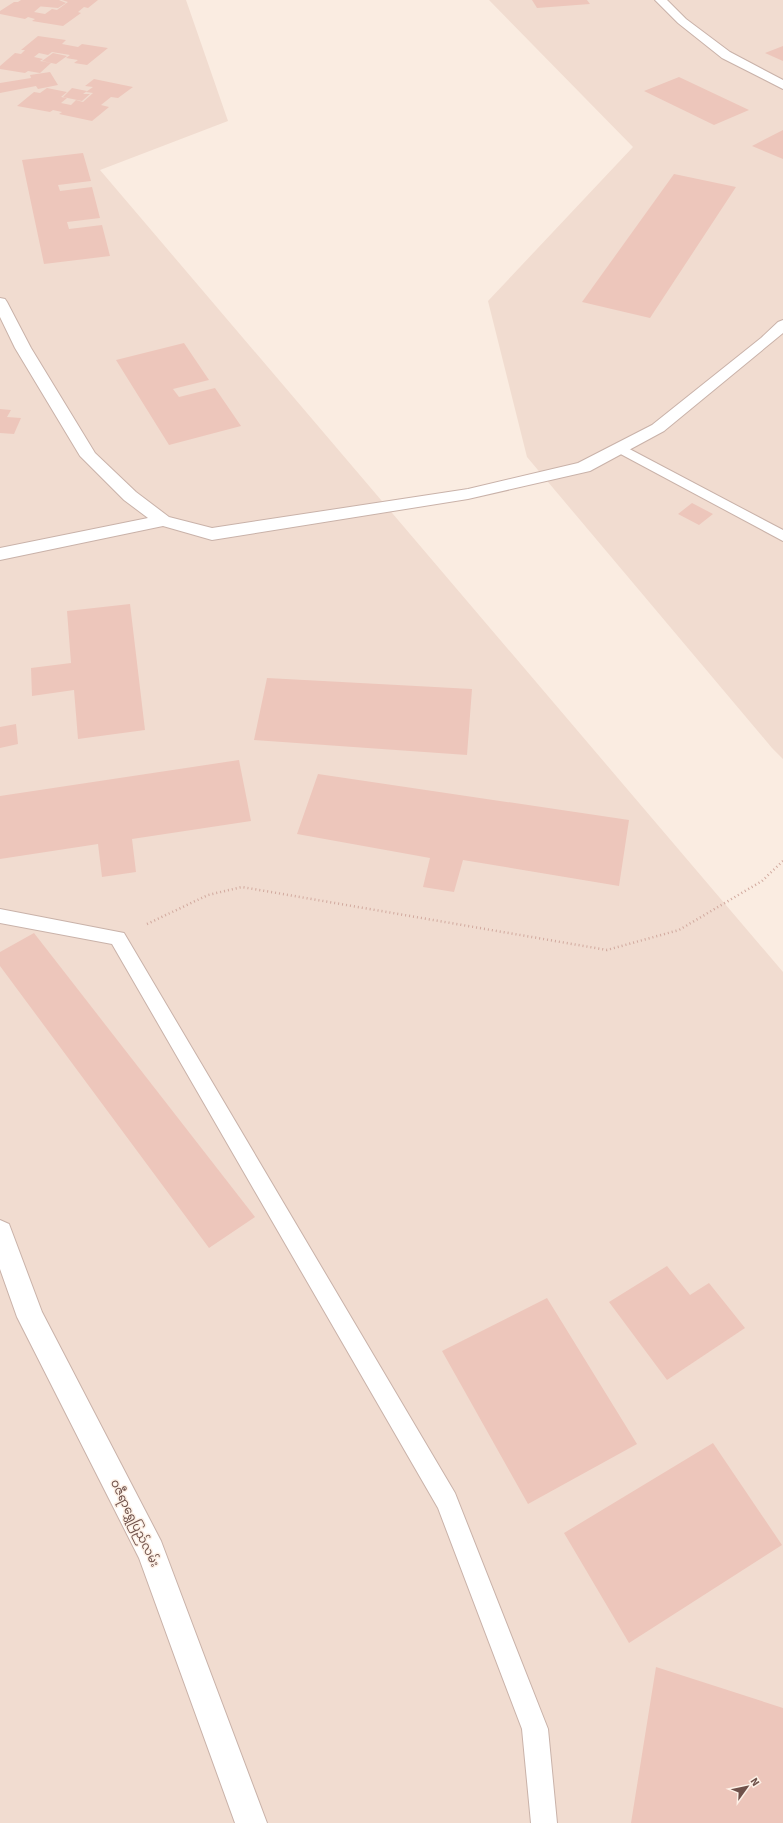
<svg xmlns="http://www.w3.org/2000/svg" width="783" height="1823" font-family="'Source Sans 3','Noto Sans Myanmar',sans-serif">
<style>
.residential{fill:#f1dcd0}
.building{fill:#edc6bb}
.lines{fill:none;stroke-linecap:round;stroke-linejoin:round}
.service-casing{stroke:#c9b2a9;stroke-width:2}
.minor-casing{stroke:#c9b2a9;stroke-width:2}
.path{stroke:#d1a99e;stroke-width:2.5;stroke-dasharray:1 3;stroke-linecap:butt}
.service{fill:#fff;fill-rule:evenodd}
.minor{fill:#fff;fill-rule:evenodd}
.labels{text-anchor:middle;stroke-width:3;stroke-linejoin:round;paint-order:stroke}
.near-street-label{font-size:12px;fill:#6f514a;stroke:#fdf0e6}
</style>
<rect width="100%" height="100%" fill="#faece1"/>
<!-- residential -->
<path class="residential" d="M0 0H186L228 121 100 170 783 972V1823H0Z
M489 0H783V759L772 748 527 457 488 301 633 147Z"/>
<!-- building -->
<path class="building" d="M21 0H59L66 3 58 8 36 6H41L34 12 45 14 52 9 57 10 68 2 62 0H98L88 8 84 7 78 12 81 13 63 26 32 21 35 19 28 17 25 19 0 14V11L14 2H18Z
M532 0H587L590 4 537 8Z
M38 36 66 40 62 44 78 47 82 44 108 48 87 65 74 63 78 60 66 58 70 55 52 52 48 55 39 53 34 57 43 59 40 61 51 63 40 73 28 71 25 73 0 69V66L15 53 21 54 25 50H21Z
M783 46V61L765 53Z
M53 53 67 56 56 64 42 61Z
M50 72 58 85 38 89 36 86 0 93V83L31 78 30 75Z
M679 77 749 110 714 125 644 91Z
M94 79 133 87 118 98 111 97 101 105 109 107 92 121 59 114 62 112 53 110 50 112 17 106 34 92 40 93 47 88 67 92 61 97 67 98 61 103 71 105 76 100 83 102 93 93 86 92 93 87 85 86Z
M72 88 87 91 83 94H90L82 101 63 97Z
M783 130V159L752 146Z
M83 153 91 181 58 185 60 191 92 187 100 218 67 222 69 229 102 225 110 256 44 264 22 160Z
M674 174 736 187 650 318 582 302Z
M184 343 209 380 173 389 179 397 215 388 241 426 169 445 116 360Z
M0 409 11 410 7 417 21 418 14 434 0 433Z
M692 503 713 514 699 525 678 514Z
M130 604 145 730 78 739 74 690 32 696 31 668 71 663 67 611Z
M267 678 472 689 467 755 254 740Z
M16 724 18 744 0 748V727Z
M239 760 251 821 132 839 136 872 102 877 98 844 0 859V796Z
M318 774 629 820 619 886 463 860 454 892 423 887 430 858 297 834Z
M34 933 255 1217 209 1248 0 966V952Z
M667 1266 690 1295 709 1283 745 1328 667 1380 609 1302Z
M547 1298 637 1444 528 1504 442 1351Z
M713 1443 782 1545 629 1643 564 1533Z
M656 1667 783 1708V1823H631Z"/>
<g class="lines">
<!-- service casing -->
<g class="service-casing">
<path id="service" d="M620 444 783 530V541L615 451 613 448 615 445Z
M0 909 124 933 455 1493 548 1729 557 1823H531L522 1729 438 1508 112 944 0 923Z"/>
</g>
<!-- minor casing -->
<g class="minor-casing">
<path id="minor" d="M655 0H667L686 19 730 52 783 80V89L722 58 678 23Z
M0 298 5 299 7 302 31 348 95 453 136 492 169 517 212 528 468 489 578 463 652 425 761 338 778 322 783 320V333L664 431 590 471 468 499 212 540 163 526 0 560V548L148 518 124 500 80 456 15 348 0 317Z
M0 1220 9 1224 42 1312 161 1541 267 1823H235L139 1558 17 1317 0 1269Z"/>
</g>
<!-- path -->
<path class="path" d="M147 924 208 895 242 887 607 950 679 930 762 881 783 861"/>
<!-- service -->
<use href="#service" class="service"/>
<!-- minor -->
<use href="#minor" class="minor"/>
</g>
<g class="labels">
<!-- near-street labels -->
<g class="near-street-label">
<text transform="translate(135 1523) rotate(64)" y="4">ဝဇီရာရွှေပြည်လမ်း</text>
</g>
</g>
<!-- north arrow -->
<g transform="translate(747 1787) rotate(57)" stroke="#fdf0e6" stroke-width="3" paint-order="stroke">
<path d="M0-3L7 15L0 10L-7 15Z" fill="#6f514a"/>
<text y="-6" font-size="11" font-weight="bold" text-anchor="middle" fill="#6f514a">N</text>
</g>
</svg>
